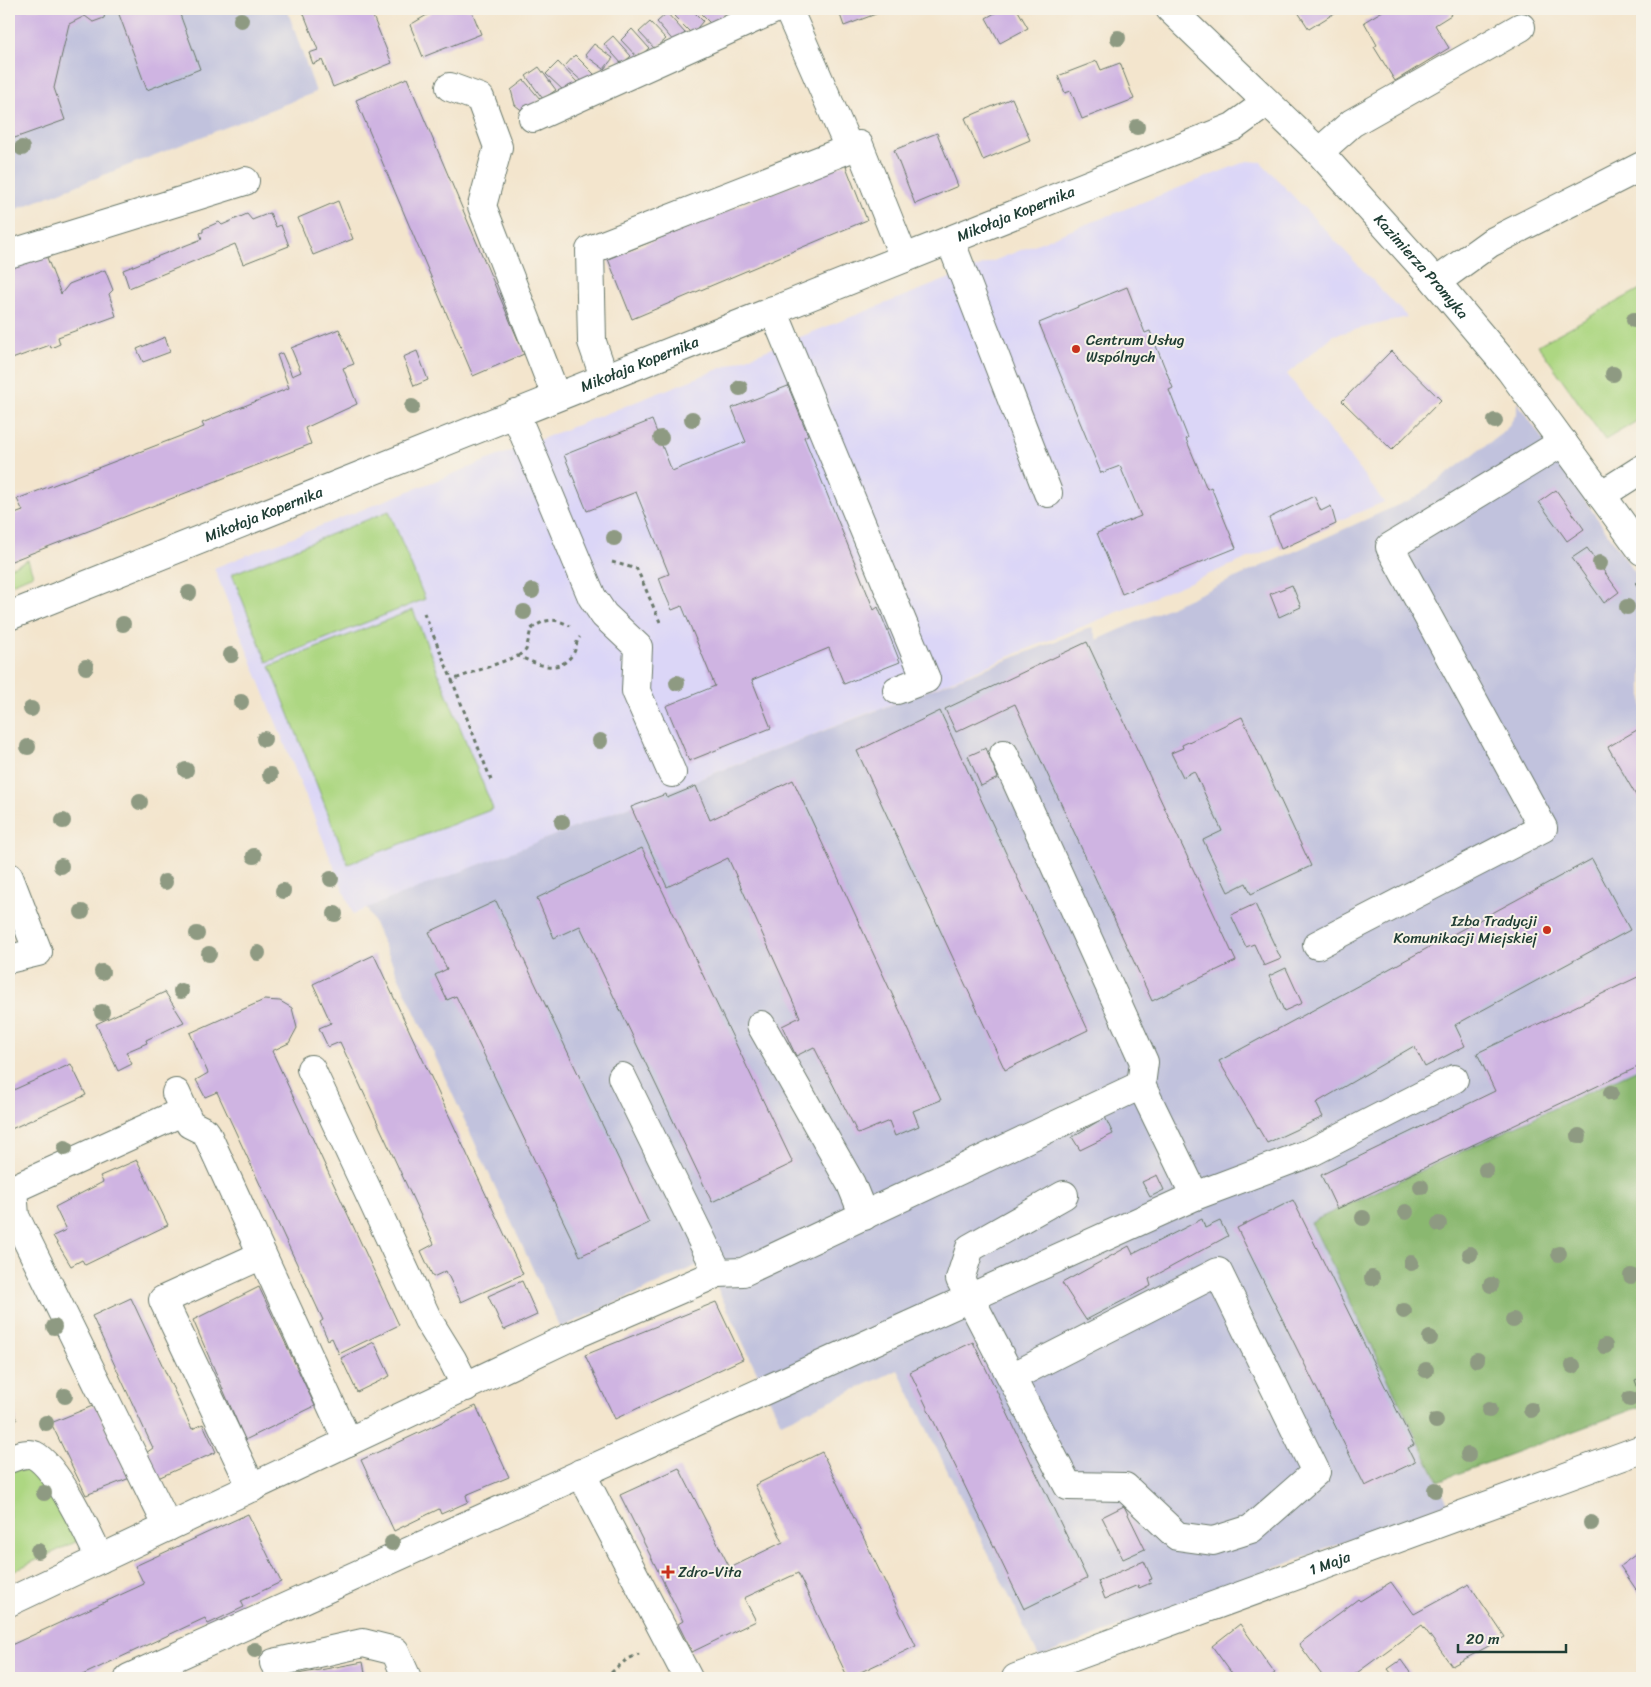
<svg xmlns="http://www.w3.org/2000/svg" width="1651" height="1687" font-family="Sriracha,sans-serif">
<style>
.built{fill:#dbd6f7}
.industrial{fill:#c1c2dd}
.green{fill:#add782;stroke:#668a5b}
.forest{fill:#8ab870;stroke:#547a52}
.building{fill:#cfb4e2}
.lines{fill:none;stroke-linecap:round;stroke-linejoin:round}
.minor-casing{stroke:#69786a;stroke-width:30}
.path{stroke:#69786a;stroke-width:3;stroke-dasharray:4 4;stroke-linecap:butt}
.minor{stroke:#fff;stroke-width:28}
.tree{fill:#8e9a82}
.poi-dot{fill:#c8321e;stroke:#f7f3e8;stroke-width:2}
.labels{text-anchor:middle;stroke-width:4;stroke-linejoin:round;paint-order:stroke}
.street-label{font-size:15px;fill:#1f3d34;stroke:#f7f3e8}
.poi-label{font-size:15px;fill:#1f3d34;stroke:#f7f3e8;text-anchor:start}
</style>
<rect width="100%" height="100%" fill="#f7f3e8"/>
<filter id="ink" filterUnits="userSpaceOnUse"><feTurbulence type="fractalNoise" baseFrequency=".02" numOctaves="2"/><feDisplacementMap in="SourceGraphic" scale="10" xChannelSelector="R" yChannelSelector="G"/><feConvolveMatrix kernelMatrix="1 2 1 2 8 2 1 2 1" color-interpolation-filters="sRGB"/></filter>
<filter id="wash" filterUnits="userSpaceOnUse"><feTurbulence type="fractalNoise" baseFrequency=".0096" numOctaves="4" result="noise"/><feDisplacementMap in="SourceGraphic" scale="20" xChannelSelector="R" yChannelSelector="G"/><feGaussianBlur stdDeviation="1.12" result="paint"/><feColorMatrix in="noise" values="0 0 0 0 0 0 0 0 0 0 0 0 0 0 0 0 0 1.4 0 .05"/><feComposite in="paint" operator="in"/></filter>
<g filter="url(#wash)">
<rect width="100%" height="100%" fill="#f3e5cd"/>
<!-- built -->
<path class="built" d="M1247 161 1261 162 1407 317 1334 335 1287 374 1384 502 953 680 353 914 214 568Z"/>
<!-- industrial -->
<path class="industrial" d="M9 9H287L316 92 9 212Z
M1517 402 1642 583V1067L1311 1222 1448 1503 1039 1657 898 1370 781 1423 705 1262 560 1328 367 908 1092 627 1097 640 1416 497 1505 431 1517 413Z"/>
<!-- green -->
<path class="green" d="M1642 288V418L1605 440 1538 345Z
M389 511 425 599 267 662 232 574Z
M28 560 33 575 9 585V568Z
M413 610 493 809 348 864 270 666Z
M30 1463 82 1539 9 1573V1467Z"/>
<!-- forest -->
<path class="forest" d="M1642 1067V1406L1438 1481 1311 1222Z"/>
<g id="blocks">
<!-- building -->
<path class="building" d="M9 9H106L104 18 93 22 85 16 69 24 54 88 65 120 9 140Z
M117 9H178L200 69 147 90Z
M302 9H370L392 63 333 87 322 60 313 64 309 53 318 50Z
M437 9H471L481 34 423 57 410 25Z
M682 9H691L703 21 692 34 674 16Z
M696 9H718L724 14 713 26Z
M723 9H733L728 14Z
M838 9H880L881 12 844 26Z
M1002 9H1017L1028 28 1000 43 986 18Z
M1296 9H1341L1309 29Z
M1386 9H1447L1451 15 1435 25 1449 48 1395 81 1374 47 1377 45 1364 22Z
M667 13 685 33 675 43 657 22Z
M650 22 666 39 655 49 639 32Z
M632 29 649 48 638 58 621 40Z
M613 36 631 56 622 64 604 44Z
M594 44 613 58 604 69 585 55Z
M575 55 594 74 585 84 565 66Z
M1097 61 1101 70 1120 63 1134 99 1082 119 1071 91 1065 93 1058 76Z
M558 62 577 82 566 93 546 74Z
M539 67 556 90 543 99 526 76Z
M407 78 524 354 473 376 356 100Z
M524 80 540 99 524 112 515 105 511 90Z
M1012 98 1030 140 983 160 965 118Z
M937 133 958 186 915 204 894 150Z
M845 164 867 220 632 319 608 259Z
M338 201 353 239 313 255 298 218Z
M270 213 276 227 281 225 289 246 243 264 235 244 129 288 123 270 202 239 200 233 203 232V229L219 222 222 225 247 214 252 220Z
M46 255 61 294 69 284 105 270 113 290 109 294 116 316 58 337 60 344 51 348 50 345 12 359 9 354V269Z
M1127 287 1145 333 1150 331 1173 388 1169 390 1188 438 1186 439 1207 489 1211 487 1236 548 1122 594 1097 533 1141 516 1120 466 1101 473 1039 323Z
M339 329 354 364 343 368 357 404 305 428 311 444 9 562V516L23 511 17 499 204 427 202 423 289 388 277 355 282 353 292 376 301 372 291 348Z
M165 337 170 352 143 362 137 349Z
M417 351 428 380 414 386 403 357Z
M1391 351 1441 400 1392 450 1342 401Z
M788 386 808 435 804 437 874 610 878 607 900 662 844 684 829 648 752 680 771 728 689 761 666 706 715 686 682 606 672 610 665 594 659 578 669 574 636 492 587 511 564 455 652 420 672 471 746 442 732 408Z
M1556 490 1584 529 1567 541 1539 502Z
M1314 496 1321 511 1331 506 1336 524 1281 549 1269 518Z
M1587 548 1619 592 1604 603 1572 558Z
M1292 585 1301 607 1279 617 1270 594Z
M1087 642 1236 961 1152 1001 1015 704 956 732 945 709Z
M940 711 1088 1030 1005 1070 857 751Z
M1242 717 1311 866 1251 894 1246 883 1228 892 1203 840 1222 831 1194 771 1183 777 1171 753 1183 748 1182 745Z
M1642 727V806L1608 747Z
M986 748 998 778 981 786 968 756Z
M793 780 941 1100 913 1111 919 1126 895 1136 889 1121 858 1134 814 1047 796 1056 782 1026 800 1017 728 858 667 887 631 807 666 794 667 798 696 786 710 820Z
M642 848 793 1163 712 1202 580 926 554 938 537 898Z
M1592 859 1630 930 1455 1025 1465 1046 1425 1067 1414 1046 1316 1103 1323 1117 1267 1143 1219 1061Z
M496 901 649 1223 580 1256 456 996 447 1000 435 975 447 969 429 932Z
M1255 904 1281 959 1264 966 1254 944 1246 947 1231 915Z
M374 955 523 1274 461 1302 446 1271 433 1277 421 1251 434 1244 340 1042 328 1047 319 1028 331 1023 313 984Z
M1286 968 1302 1003 1284 1011 1269 976Z
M1642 975V1065L1337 1209 1321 1175 1495 1091 1477 1053Z
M165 992 184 1022 146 1040 147 1043 126 1052 132 1064 118 1071 96 1024Z
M264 1000 280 1001 292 1008 297 1028 289 1043 272 1051 399 1325 339 1354 332 1338 328 1340 320 1322 323 1320 217 1092 205 1097 196 1080 208 1073 190 1033Z
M71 1064 86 1095 9 1130V1092Z
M1105 1117 1113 1134 1080 1150 1072 1137Z
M137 1160 168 1225 85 1265 82 1260 71 1266 53 1236 66 1230 55 1207 103 1182 100 1176Z
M1157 1175 1164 1190 1150 1197 1142 1182Z
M1293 1200 1414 1445 1408 1448 1415 1462 1365 1486 1237 1228Z
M1202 1219 1205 1228 1220 1221 1228 1236 1149 1279 1151 1286 1086 1320 1062 1283 1129 1246 1133 1254Z
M522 1281 537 1315 504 1330 488 1296Z
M259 1287 315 1406 245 1440 193 1320Z
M131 1298 192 1429 203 1424 216 1452 158 1478 146 1453 153 1448 92 1316Z
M716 1302 743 1359 615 1419 585 1355Z
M374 1342 390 1376 357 1392 341 1358Z
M973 1342 1087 1578 1024 1609 910 1372Z
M1642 1377V1400L1635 1380Z
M9 1402 17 1420 9 1424Z
M95 1405 130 1478 86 1495 51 1423Z
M476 1406 509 1477 466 1495 468 1502 441 1514 439 1509 394 1531 361 1460Z
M822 1452 916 1646 848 1678 798 1573 744 1598 756 1621 692 1652 678 1624 683 1621 620 1495 679 1468 730 1568 783 1542 755 1485Z
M1124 1506 1145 1549 1123 1559 1102 1517Z
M248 1514 281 1582 241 1601 244 1607 208 1624 205 1618 76 1678H9V1646L144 1584 135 1566Z
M1642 1550V1598L1620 1566Z
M1144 1561 1152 1579 1149 1580 1151 1583 1139 1588 1138 1585 1105 1599 1098 1581Z
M1391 1582 1414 1614 1469 1584 1505 1637 1452 1666 1422 1625 1350 1678H1324L1299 1644 1358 1599 1360 1601Z
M1240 1624 1275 1673 1268 1678H1235L1212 1646Z
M1401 1660 1414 1678H1395L1388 1669Z
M363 1662 366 1678H282V1677Z"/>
</g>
</g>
<g filter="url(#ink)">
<use href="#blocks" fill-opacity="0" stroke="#69786a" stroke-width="1"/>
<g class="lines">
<!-- minor casing -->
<g class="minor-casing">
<g id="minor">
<path d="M788 9 849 148"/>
<path id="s1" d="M1170 9 1319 152 1436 282 1510 370 1642 551"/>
<path d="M450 87 480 98 498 147 482 206 556 396"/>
<path d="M533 118 775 9"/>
<path d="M1319 152 1352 123 1521 27"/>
<path d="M950 240 1048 493"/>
<path d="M9 254 245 181"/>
<path d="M1436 282 1490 243 1642 166"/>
<path d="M773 310 926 679 897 690"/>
<path d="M604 377 592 342 590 250 859 145 904 258"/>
<path d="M515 413 592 597 604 615 638 647 636 691 672 773"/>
<path d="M1601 495 1642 469"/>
<path id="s2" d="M9 616 1233 127 1266 103"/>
<path d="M1004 754 1144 1062 1141 1085"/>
<path d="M9 877 38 952 9 959"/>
<path d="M1317 945 1543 828 1390 547 1563 442"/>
<path d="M761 1025 851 1184 864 1216"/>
<path d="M311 1069 428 1320 452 1359 466 1387"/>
<path d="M622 1077 718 1273"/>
<path d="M176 1093 190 1124 206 1132 348 1442"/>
<path d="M1012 1377 1218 1272 1316 1472 1251 1529 1213 1541 1177 1536 1125 1487 1068 1486 960 1279 970 1248 1064 1195"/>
<path d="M9 1459C16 1456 27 1452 34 1455 57 1466 89 1535 100 1559"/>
<path d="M581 1473 688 1678"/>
<path d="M252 1488 163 1300 262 1255"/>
<path d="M168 1527 15 1216 13 1189 184 1111"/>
<path d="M9 1602 572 1336 718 1273 743 1272 1141 1085 1195 1196"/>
<path d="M274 1663 363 1643 395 1651 407 1678"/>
<path d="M129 1678 1195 1196 1312 1152 1454 1079"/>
<path id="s3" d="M1016 1678 1642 1449"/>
</g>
</g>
<!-- path -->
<path class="path" d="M612 562 637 569 660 622
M1636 582 1642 592
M424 613 452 680
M518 656 526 650 531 629C545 619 554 617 570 626
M491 780 452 680 518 656C536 664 558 675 572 655 577 650 575 642 580 637
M605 1678 626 1660 639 1654"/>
<!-- minor -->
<use href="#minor" class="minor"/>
</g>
<!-- trees -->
<g class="tree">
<circle cx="241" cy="20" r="8"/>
<circle cx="1118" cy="38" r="8"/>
<circle cx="1137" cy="127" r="8"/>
<circle cx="22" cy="148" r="8"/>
<circle cx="1634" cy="320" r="8"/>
<circle cx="1613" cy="374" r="8"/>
<circle cx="740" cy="388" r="8"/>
<circle cx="412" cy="407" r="8"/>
<circle cx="692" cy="419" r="8"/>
<circle cx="1495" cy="421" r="8"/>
<circle cx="661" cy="438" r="8"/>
<circle cx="614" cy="538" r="8"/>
<circle cx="1600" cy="563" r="8"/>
<circle cx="532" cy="591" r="8"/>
<circle cx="189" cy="593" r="8"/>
<circle cx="1627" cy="607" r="8"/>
<circle cx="524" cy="612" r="8"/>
<circle cx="123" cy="624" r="8"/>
<circle cx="231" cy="655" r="8"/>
<circle cx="86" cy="667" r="8"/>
<circle cx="677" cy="683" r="8"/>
<circle cx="241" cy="702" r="8"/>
<circle cx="31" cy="709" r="8"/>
<circle cx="264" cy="739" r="8"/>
<circle cx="600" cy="741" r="8"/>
<circle cx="28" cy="747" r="8"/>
<circle cx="186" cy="770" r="8"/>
<circle cx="270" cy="775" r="8"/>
<circle cx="140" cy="802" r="8"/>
<circle cx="63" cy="821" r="8"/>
<circle cx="562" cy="822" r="8"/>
<circle cx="254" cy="856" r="8"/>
<circle cx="61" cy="866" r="8"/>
<circle cx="331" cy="879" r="8"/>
<circle cx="165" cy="882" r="8"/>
<circle cx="283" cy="891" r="8"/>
<circle cx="82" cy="912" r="8"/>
<circle cx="335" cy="914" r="8"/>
<circle cx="197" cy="934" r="8"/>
<circle cx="258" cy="953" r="8"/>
<circle cx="209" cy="954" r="8"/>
<circle cx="102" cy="972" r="8"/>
<circle cx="181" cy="991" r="8"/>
<circle cx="102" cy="1012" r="8"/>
<circle cx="1611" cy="1093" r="8"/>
<circle cx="1579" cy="1136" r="8"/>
<circle cx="65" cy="1148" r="8"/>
<circle cx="1486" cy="1170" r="8"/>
<circle cx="1421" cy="1187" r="8"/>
<circle cx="1406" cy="1212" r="8"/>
<circle cx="1363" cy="1218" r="8"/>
<circle cx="1439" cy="1224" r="8"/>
<circle cx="1470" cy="1254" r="8"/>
<circle cx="1559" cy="1254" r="8"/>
<circle cx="1411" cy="1263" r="8"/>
<circle cx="1631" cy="1276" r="8"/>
<circle cx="1372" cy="1278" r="8"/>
<circle cx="1491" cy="1285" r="8"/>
<circle cx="1404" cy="1311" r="8"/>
<circle cx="1513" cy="1320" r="8"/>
<circle cx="54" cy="1327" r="8"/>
<circle cx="1430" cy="1338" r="8"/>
<circle cx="1605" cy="1346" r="8"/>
<circle cx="1477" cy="1360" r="8"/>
<circle cx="1573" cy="1366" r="8"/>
<circle cx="1426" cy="1370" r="8"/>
<circle cx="65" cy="1396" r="8"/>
<circle cx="1630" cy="1399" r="8"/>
<circle cx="1489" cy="1410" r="8"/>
<circle cx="1531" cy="1410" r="8"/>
<circle cx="1436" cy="1421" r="8"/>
<circle cx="46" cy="1423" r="8"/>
<circle cx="1468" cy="1455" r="8"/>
<circle cx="1435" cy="1490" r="8"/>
<circle cx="44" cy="1493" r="8"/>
<circle cx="1591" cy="1523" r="8"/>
<circle cx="392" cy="1543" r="8"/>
<circle cx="38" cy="1551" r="8"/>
<circle cx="255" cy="1650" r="8"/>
</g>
</g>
<!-- markers -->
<g class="poi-dot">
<circle cx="1076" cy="349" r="5"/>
<circle cx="1547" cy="930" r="5"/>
<path d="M665.5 1564.5h5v5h5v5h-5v5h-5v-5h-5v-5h5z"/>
</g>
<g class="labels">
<!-- street labels -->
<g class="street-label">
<text dy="5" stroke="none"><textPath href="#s2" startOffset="1084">Mikołaja Kopernika</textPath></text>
<text dy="5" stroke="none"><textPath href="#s1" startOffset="360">Kazimierza Promyka</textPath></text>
<text dy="5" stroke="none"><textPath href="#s2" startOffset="679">Mikołaja Kopernika</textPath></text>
<text dy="5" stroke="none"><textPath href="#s2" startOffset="274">Mikołaja Kopernika</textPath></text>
<text dy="5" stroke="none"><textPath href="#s3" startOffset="334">1 Maja</textPath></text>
</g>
<!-- poi labels -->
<g class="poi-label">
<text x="1086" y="345">Centrum Usług<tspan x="1086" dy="17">Wspólnych</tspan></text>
<text x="1537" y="926" text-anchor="end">Izba Tradycji<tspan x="1537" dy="17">Komunikacji Miejskiej</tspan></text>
<text x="678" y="1577">Zdro-Vita</text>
</g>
</g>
<!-- margin -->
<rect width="1651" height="1687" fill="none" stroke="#f7f3e8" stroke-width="30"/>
<!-- scale -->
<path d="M1458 1644v8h108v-8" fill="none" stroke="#1f3d34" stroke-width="2.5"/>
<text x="1466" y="1644" font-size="15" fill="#1f3d34" stroke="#f7f3e8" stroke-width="4" paint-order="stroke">20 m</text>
</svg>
